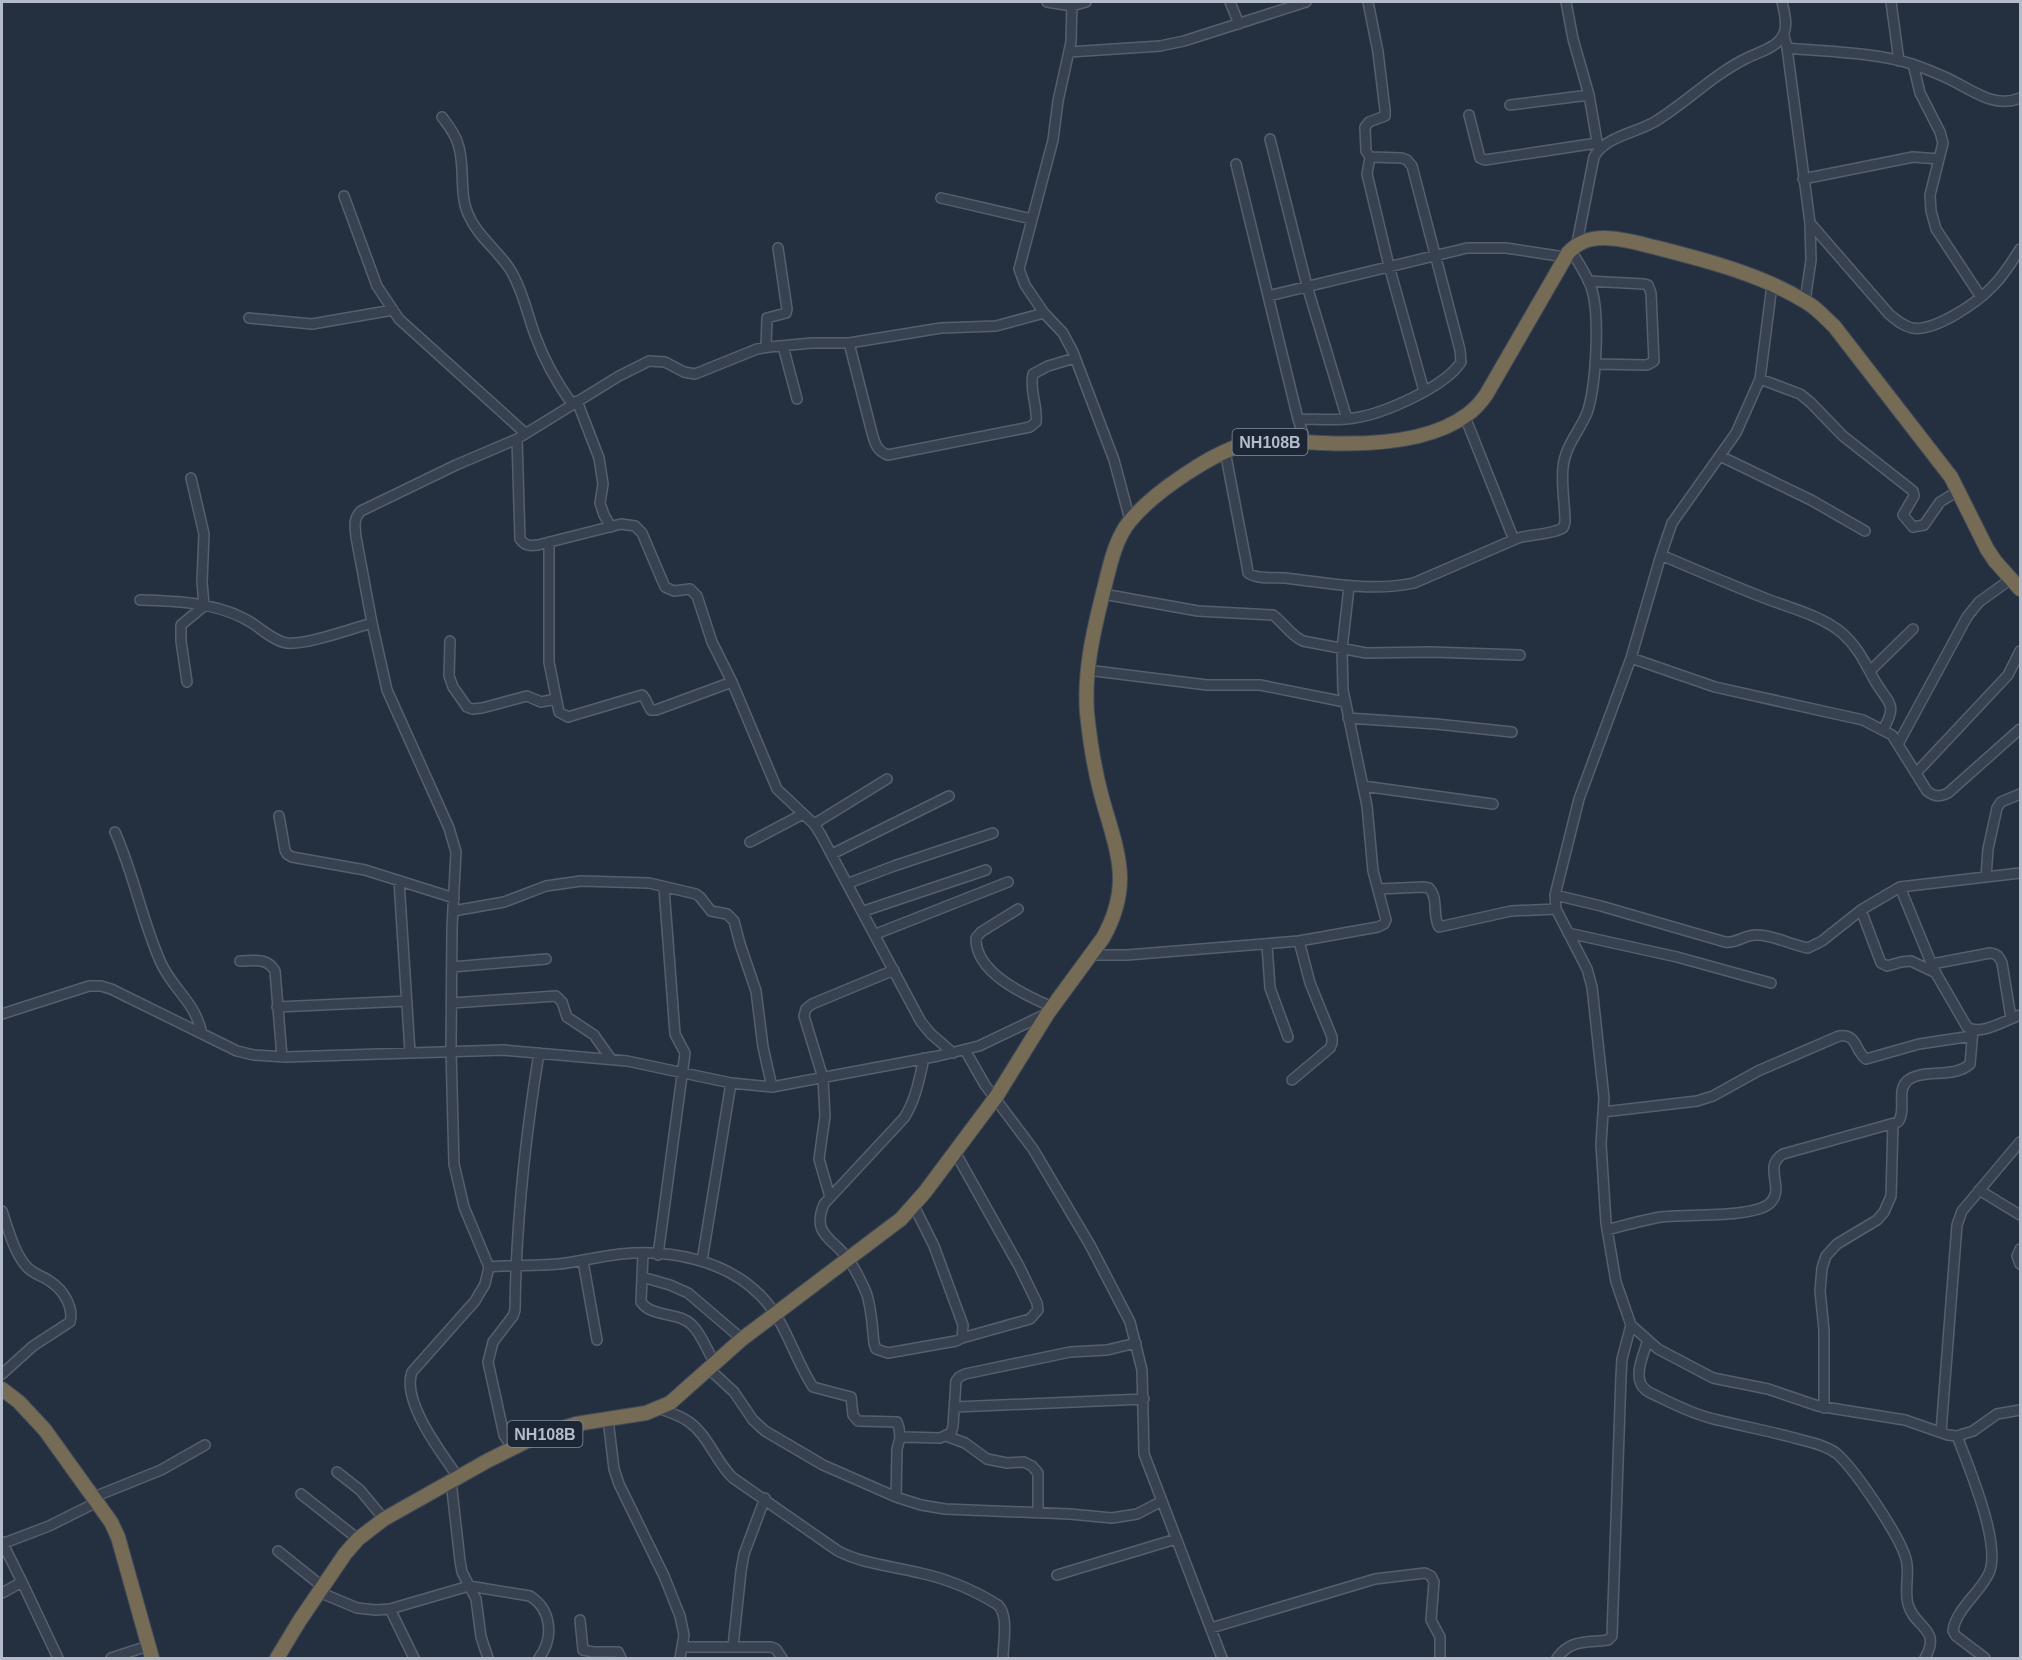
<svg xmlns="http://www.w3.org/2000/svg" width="2022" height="1660" font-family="Arial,sans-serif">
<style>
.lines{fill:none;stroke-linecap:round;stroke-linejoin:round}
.minor-casing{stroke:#565f6e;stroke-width:12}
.highway-casing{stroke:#434c5b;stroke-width:16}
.minor{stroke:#384150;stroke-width:9}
.highway{stroke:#766b55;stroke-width:14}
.labels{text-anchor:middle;stroke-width:5;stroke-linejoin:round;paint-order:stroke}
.shield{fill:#1d2635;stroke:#878f9e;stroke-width:1.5}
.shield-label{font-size:16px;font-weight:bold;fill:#b4bccb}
</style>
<rect width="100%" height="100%" fill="#242f40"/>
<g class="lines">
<!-- minor casing -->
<g class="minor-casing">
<path id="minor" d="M1047 2 1072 6 1086 2
M1072 2 1071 42 1058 101 1053 140 1019 269 1025 285 1044 313 1063 333 1073 352 1114 460 1130 520
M1230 2 1239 24
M1566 2 1573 39 1589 95 1598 147
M1891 2 1899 61
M1784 35 1787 48C1828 52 1873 52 1912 64 1924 68 1936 73 1947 78 1971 89 1993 109 2020 98
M1787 48 1810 223 1811 260 1805 301
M1069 52 1160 46 1184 41 1306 2
M1913 64 1920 93 1940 132 1943 143 1930 195 1931 211 1936 229 1981 297
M1510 105 1589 95
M1469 115 1480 158 1485 160 1597 143
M442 117C448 125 455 133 458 144 466 167 458 194 469 216 478 237 499 251 511 271 523 291 527 313 535 335 544 360 557 383 572 404
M1270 139 1307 286 1347 419
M1370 157 1367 174 1389 266 1424 391
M1236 164 1298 419 1306 443
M1803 179 1913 157 1939 159
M344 196 377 286 399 319 525 433
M941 198 1032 219
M1810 223 1889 314C1896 320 1903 326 1912 328 1935 332 1978 302 1993 286 2004 275 2012 262 2020 249
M1577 243 1594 157C1605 136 1637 133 1656 121 1687 102 1714 74 1747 58 1759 52 1779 47 1784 33 1788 24 1784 11 1782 2
M1588 281 1644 284 1648 285 1651 293 1654 361 1647 365 1595 364
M1772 285 1760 379 1736 433 1672 523 1661 555 1631 658 1579 799 1555 895 1556 909 1587 969 1592 987 1604 1098 1601 1144 1606 1223 1616 1282 1631 1325 1658 1349 1713 1378 1768 1389 1818 1406 1905 1420 1948 1435 1957 1436 1973 1431 1997 1414 2020 1410
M1268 296 1467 248H1506L1565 257
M249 318 312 324 393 310
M849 343 872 433C875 444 877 451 888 455L1030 427 1036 422C1038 406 1029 390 1033 374L1048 366 1075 358
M783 346 797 399
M766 347 767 318 786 313 787 309 778 248
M1760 379 1800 394 1810 402 1843 436 1913 491 1914 496 1903 515 1913 527 1924 525 1940 502 1958 491
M577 401 599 458 603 484 600 503 604 515 611 527
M1465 417 1514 540
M1298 419C1317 419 1336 421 1354 418 1383 414 1445 387 1461 362L1460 350 1412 166 1407 160 1402 158 1370 157 1366 151 1365 127 1369 122 1385 116V110L1378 52 1368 2
M517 439 520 539C525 546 530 546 538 545L621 524 635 526 642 533 665 587 674 591 690 589 697 596 712 642 732 682 777 789 814 824 821 835 921 1022 931 1034 953 1053
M1225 451 1247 566 1248 573C1259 580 1272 577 1285 578 1328 583 1371 592 1414 583L1518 538C1532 534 1550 535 1563 528L1565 522C1565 504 1561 485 1563 467 1565 446 1579 432 1587 413 1596 387 1600 317 1592 290 1588 276 1578 263 1571 250
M1720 456 1811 500 1865 531
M549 542V662L559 712 568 717 642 695C647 699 647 705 651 710H656L732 682
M1661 555C1696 570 1731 585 1767 599 1791 608 1822 616 1842 633 1858 647 1865 663 1875 681 1889 705 1898 703 1883 730
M1103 594 1198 611 1273 615C1284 623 1290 635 1303 641L1366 653 1431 652 1520 655
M140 600C174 601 212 602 243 618 257 624 272 641 287 643 307 645 350 629 372 623
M450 641 449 676 453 687 467 707 472 709 482 708 527 696 541 702 556 699
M1631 658 1715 687 1863 720 1892 735 1927 791C1935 797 1939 797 1948 793L2020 729
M1087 670 1207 685H1260L1345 702
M1870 671 1913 629
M187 682 181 641V625L204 606 202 582 204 534 191 478
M1348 718 1436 724 1512 732
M1898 744 1967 617 1979 602 2011 579
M1917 772 2008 675 2020 651
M1363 786 1493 804
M279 816 285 850 287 854 292 857 365 870 454 898
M814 824 887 779
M115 832C134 874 142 921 161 963 174 991 195 1001 202 1034
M750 842 803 814
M832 854 949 796
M2020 873 1900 887 1934 970 1967 1027C1981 1036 2006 1020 2020 1015
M1986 877 1988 849 1997 808 2001 802 2020 794
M399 881 410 1052
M849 883 894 866 993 833
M1378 889 1423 887 1429 888C1439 899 1432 915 1439 927L1511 911 1556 909
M1555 895 1601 906 1725 942C1737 944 1745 934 1757 935 1774 935 1791 945 1808 948L1822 941 1861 910 1900 887
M1018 909 981 932 976 938C975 973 1025 995 1052 1007
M1861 910 1881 963 1887 966 1901 962 1911 961 1936 973
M453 911 504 902 546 886 581 881 649 883 696 894 700 897 711 911 727 914 734 921 740 944 756 991 763 1047 772 1087
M864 911 986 870
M1568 933 1677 957 1771 983
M876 934 1008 882
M1299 941 1378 927 1384 924 1386 920 1373 871 1367 806 1343 690 1342 649 1349 587
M1267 945 1270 988 1288 1037
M1091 955H1127L1299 941 1310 983 1332 1037V1043L1330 1048 1292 1080
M240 961C254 961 267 957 275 971L282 1057
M1932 964 1990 953C1997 954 1999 956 2002 963L2011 1018
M452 967 546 959
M452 1003 556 996 562 1002 567 1017 594 1035 611 1059
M277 1007 407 1001
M2 1014 89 986H101L111 989 237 1051 254 1055 286 1057 503 1050 627 1061 731 1083 772 1087 938 1056 979 1046 1048 1013
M965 1050 985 1085 1033 1149 1090 1245 1130 1322 1142 1370 1144 1454 1222 1658
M1603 1112 1697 1101 1713 1096 1758 1071 1839 1036C1857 1033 1855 1051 1866 1059L1919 1044 1972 1036
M955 1152 1019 1266 1037 1303 1038 1310 1030 1319 962 1338
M1979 1190 2020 1215
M830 1197 819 1159 825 1116 823 1078 804 1016 806 1009 812 1004 894 970
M914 1206 934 1246 963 1325 962 1338 956 1341 888 1353 876 1349 874 1343C872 1327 872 1308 866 1292 861 1281 855 1268 848 1259 833 1238 811 1235 824 1204L904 1118C916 1099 919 1080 924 1058
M2 1211C8 1228 14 1253 27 1267 33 1274 43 1276 51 1282 63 1290 74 1307 70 1322L33 1346 2 1374
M1607 1230C1625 1225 1643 1220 1661 1217 1685 1214 1755 1218 1770 1203 1786 1188 1762 1167 1783 1154L1898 1122C1907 1110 1896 1092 1907 1081 1922 1068 1954 1079 1970 1064L1973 1030
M2020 1249 2017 1256 2020 1264
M643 1254 641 1302C652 1318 678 1311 692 1325 702 1335 707 1350 714 1362
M658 1255 685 1053 675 1034 664 888
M583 1261 597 1340
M702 1261 731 1083
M489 1267C512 1265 535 1266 558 1264 579 1262 600 1256 621 1254 670 1249 726 1260 761 1296 786 1322 794 1358 813 1387L851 1397 853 1415 858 1421 897 1422 899 1428 900 1438
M642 1277 670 1285 688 1293 742 1339
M1648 1340C1644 1353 1635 1372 1641 1384 1644 1391 1653 1394 1659 1397 1677 1406 1698 1416 1718 1420 1746 1427 1774 1432 1802 1440 1814 1443 1826 1446 1836 1453 1854 1468 1900 1536 1906 1559 1910 1573 1904 1590 1908 1604 1914 1628 1942 1628 1925 1658
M708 1368 734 1392 753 1420 765 1431 823 1465 896 1497 921 1505 945 1509 1070 1514 1112 1518 1137 1514 1162 1501
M955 1407 1144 1399
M658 1408C668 1412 680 1415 689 1422 708 1435 716 1462 733 1478L838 1551C863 1564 893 1566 920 1573 948 1579 974 1590 998 1605 1009 1616 1003 1643 1003 1658
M1824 1408V1330L1820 1291 1822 1268 1826 1256 1837 1244 1877 1220 1884 1212 1891 1196 1893 1124
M608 1419 614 1469 619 1484 664 1576 680 1616 684 1635 680 1658
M1941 1432 1957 1225 1962 1211 2020 1142
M946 1436 965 1443 987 1459 1007 1463 1024 1462 1032 1466 1038 1473V1513
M1957 1436C1968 1465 2002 1545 1989 1573 1981 1592 1955 1610 1953 1631L1956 1636 1985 1658
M512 1448 504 1435 488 1362 493 1342 513 1316 515 1310C516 1224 525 1139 539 1053
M337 1472 360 1490 384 1519
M458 1477C442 1454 401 1401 412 1372L475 1301 485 1284 489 1267 464 1207 454 1164 451 1050 452 927 456 852 449 828 387 690 372 623 356 537C355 526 353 519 361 511L456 465 517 439 619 376 649 361 665 362 684 372 695 374 757 349 769 347 812 343H849L941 328 996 326 1044 313
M451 1481 460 1561 462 1572 476 1599 481 1637 488 1658
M301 1494 358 1539
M94 1497 161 1470 205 1445
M896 1497 897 1449 900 1438 904 1437 940 1438 951 1433 953 1426 956 1381 959 1377 965 1374 1070 1352 1107 1350 1136 1343
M2 1542 22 1582 58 1658
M2 1544 49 1526 97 1502
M278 1551 323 1587
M1057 1575 1176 1539
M319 1592 357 1608 376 1610 390 1609 469 1586 530 1596C552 1610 554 1638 539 1658
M2 1593 22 1582
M390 1609 414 1658
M580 1620 583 1650 593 1652H618L621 1658
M1211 1628 1375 1579 1425 1573 1431 1576 1434 1582 1431 1620 1440 1637V1658
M682 1647H771L776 1649 782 1658
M733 1647 741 1571 744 1554 765 1498
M111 1658 148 1646
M1557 1658C1571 1639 1586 1643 1608 1640L1612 1636 1621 1376 1622 1359 1631 1325"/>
</g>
<!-- highway casing -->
<g class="highway-casing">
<path id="highway" d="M2 1389 19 1402 45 1430 111 1522 118 1537 152 1658
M277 1658 300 1620 345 1554 358 1539 384 1519 487 1461 537 1436 576 1424 646 1413 670 1403 742 1339 901 1219 925 1192 996 1097 1048 1013 1103 938C1134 882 1116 850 1101 794 1094 768 1090 741 1087 713 1084 672 1093 633 1103 593 1109 570 1114 540 1130 521 1153 493 1216 449 1251 443 1274 439 1300 442 1323 443 1368 445 1430 443 1468 414 1475 409 1481 402 1486 395L1568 253C1578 242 1589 238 1604 238 1621 238 1638 243 1654 247 1705 260 1761 274 1806 302 1817 308 1825 318 1834 326L1951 477 1987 549 1995 561 2020 589"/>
</g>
<!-- minor -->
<use href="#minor" class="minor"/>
<!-- highway -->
<use href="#highway" class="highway"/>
</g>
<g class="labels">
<!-- shield labels -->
<g class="shield">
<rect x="1232.5" y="429" width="75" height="26" rx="4.5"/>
<rect x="507.5" y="1421" width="75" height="26" rx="4.5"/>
</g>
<g class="shield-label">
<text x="1270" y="448">NH108B</text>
<text x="545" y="1440">NH108B</text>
</g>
</g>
<!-- border -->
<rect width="2022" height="1660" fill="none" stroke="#b4bccb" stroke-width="6"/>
</svg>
